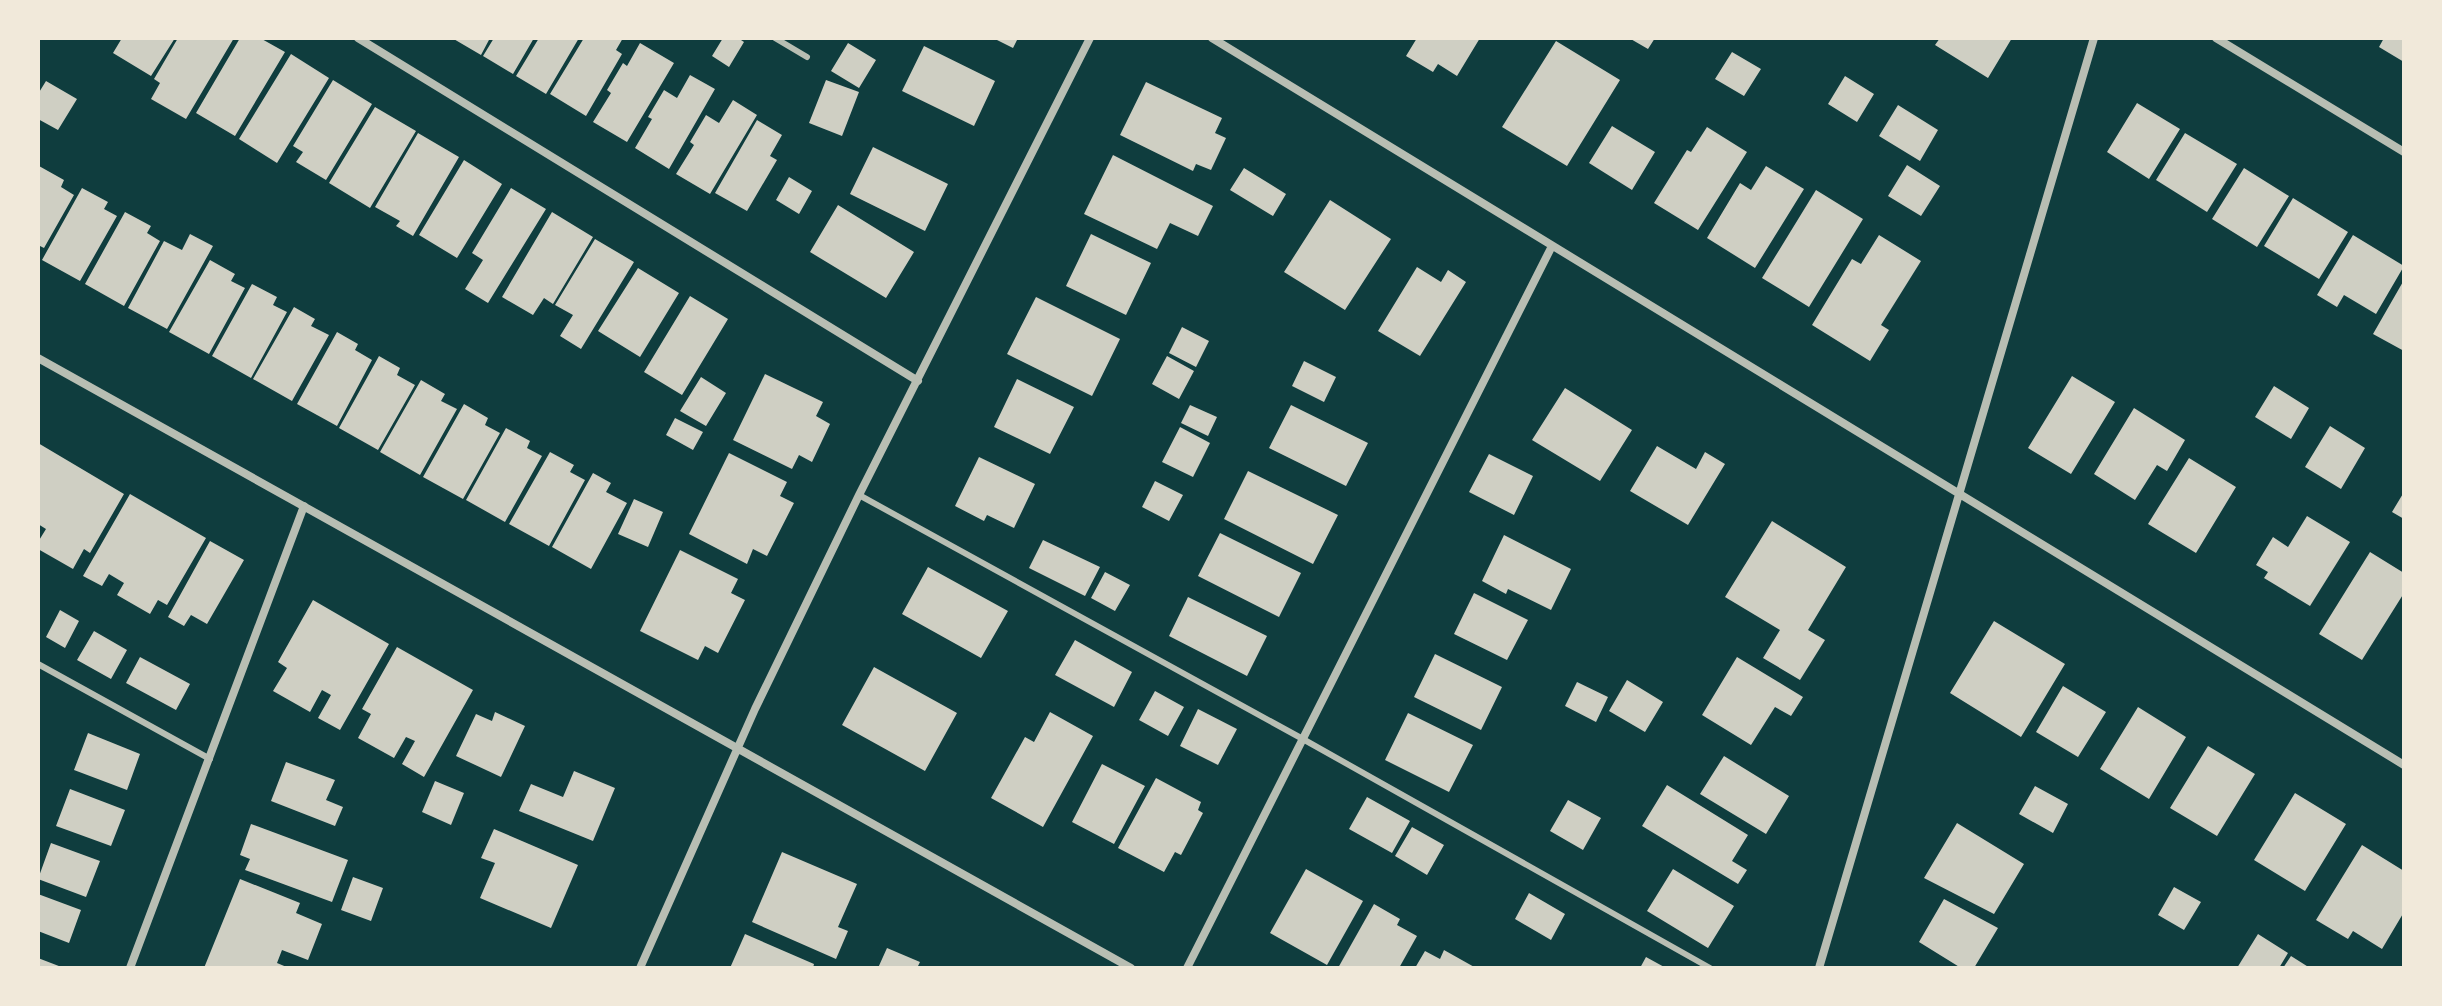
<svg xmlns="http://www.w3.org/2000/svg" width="2442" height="1006" font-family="'PT Serif',serif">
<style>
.building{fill:#cfcfc3}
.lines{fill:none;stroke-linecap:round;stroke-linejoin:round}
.service{stroke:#b8beb3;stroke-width:6}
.minor{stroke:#b8beb3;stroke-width:8}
</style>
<rect width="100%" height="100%" fill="#0f3d3e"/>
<!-- building -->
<path class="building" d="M122 38H175L151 76 113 53Z
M178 38H234L186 119 151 99 160 83 154 79Z
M240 38H260L285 52 235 136 196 113Z
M452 38H490L481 55Z
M494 38H534L513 74 483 56Z
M539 38H579L546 94 516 76Z
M584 38H623L616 50 622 54 586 116 550 94Z
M723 38H738L744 42 729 67 712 56Z
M993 38H1018L1013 48Z
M1417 38H1480L1457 76 1438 64 1433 72 1406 56Z
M1629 38H1655L1648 49Z
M1940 38H2012L1988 78 1935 45Z
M2384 38H2404V62L2379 47Z
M1556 41 1620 80 1567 166 1502 127Z
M640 43 674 63 627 142 593 122 611 93 607 90 623 63 627 66Z
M848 43 876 60 859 88 831 71Z
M924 46 995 81 974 126 902 91Z
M1732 52 1761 69 1744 96 1715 79Z
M291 54 329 78 277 163 239 139Z
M690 75 715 89 669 169 635 148 652 119 648 117 664 90 677 98Z
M1845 76 1874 94 1857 122 1828 104Z
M333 80 372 104 326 180 296 162 303 152 293 146Z
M826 80 859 92 842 136 809 123Z
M46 81 77 99 58 130 38 119V94Z
M1146 82 1222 118 1215 133 1226 138 1211 170 1196 164 1193 171 1120 135Z
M733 100 757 115 710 194 676 174 694 145 690 142 706 115 719 123Z
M2137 103 2180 129 2149 179 2107 152Z
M1898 105 1938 130 1920 161 1879 136Z
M375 107 416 131 370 208 329 183Z
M757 120 782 135 770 156 777 160 747 211 715 193Z
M1612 126 1655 152 1632 190 1589 163Z
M1707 127 1747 152 1698 230 1654 203 1687 150 1691 152Z
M418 133 459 157 413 236 396 226 400 221 375 207Z
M2185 133 2237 164 2207 212 2156 180Z
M873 147 948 184 925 231 850 194Z
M1113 155 1213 206 1198 236 1170 223 1157 249 1084 214Z
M464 160 502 184 457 258 419 235Z
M1907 165 1940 186 1921 216 1888 196Z
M39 166 64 180 61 187 74 195 44 248 38 245Z
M1766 166 1804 189 1755 268 1707 238 1740 183 1751 190Z
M1244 168 1286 194 1273 216 1230 190Z
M2244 168 2289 196 2257 247 2212 219Z
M789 177 812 191 799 214 776 200Z
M82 188 108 202 104 209 117 216 80 281 42 260Z
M511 188 546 209 488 303 465 289 483 260 472 253Z
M1816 190 1863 219 1809 307 1762 278Z
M2293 198 2348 232 2319 279 2264 246Z
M1330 200 1391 239 1345 310 1284 272Z
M838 205 914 252 886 298 810 252Z
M125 212 151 226 147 233 160 241 124 306 85 284Z
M552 212 593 237 553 304 544 298 533 315 502 297Z
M190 234 213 246 167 329 128 308 164 241 182 250Z
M1091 234 1151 263 1126 315 1066 286Z
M1879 235 1921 261 1881 325 1889 330 1870 361 1812 325 1852 259 1861 264Z
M2353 235 2404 266 2376 314 2344 295 2337 307 2317 295Z
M595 239 634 262 581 349 560 336 573 315 555 305Z
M210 260 235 274 231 281 245 288 209 354 169 332Z
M1417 267 1441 282 1448 270 1466 282 1420 356 1378 331Z
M638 268 679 293 640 357 598 331Z
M2404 280V351L2373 334Z
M252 284 277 297 273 305 287 312 251 378 212 356Z
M690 296 728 319 682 395 644 372Z
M1036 297 1120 339 1092 396 1007 354Z
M294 307 315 319 311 326 329 335 292 401 253 379Z
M1182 327 1209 341 1196 367 1169 353Z
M337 332 358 344 355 350 372 360 337 426 297 404Z
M379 356 400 368 397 375 415 385 378 450 339 428Z
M1167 356 1194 371 1179 399 1152 384Z
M1304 361 1336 377 1324 402 1292 386Z
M765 374 823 402 816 416 830 424 812 462 799 455 792 469 733 440Z
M2072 376 2115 402 2071 474 2028 448Z
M701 377 726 393 706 426 680 411Z
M1017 379 1074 407 1050 454 994 427Z
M421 380 445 394 441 401 457 409 420 475 380 452Z
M2274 386 2309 408 2291 439 2255 417Z
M1565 388 1632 430 1600 481 1532 440Z
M464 404 488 418 485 425 500 433 463 499 423 477Z
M1190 405 1217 417 1208 436 1181 423Z
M1291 405 1368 443 1346 486 1269 448Z
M2134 408 2185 440 2167 471 2157 465 2135 500 2094 474Z
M675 418 703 432 693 450 666 435Z
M2330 426 2365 448 2341 489 2305 467Z
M1180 427 1210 443 1193 477 1162 462Z
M506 428 530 441 527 448 542 456 505 522 466 500Z
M38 443 124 494 90 553 84 549 73 569 38 549V542L46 529 38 524Z
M1657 446 1696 469 1705 452 1725 464 1688 525 1630 491Z
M550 452 574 465 570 472 585 480 549 546 509 524Z
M729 453 787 482 780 496 794 503 767 556 753 549 747 564 689 534Z
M1489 454 1533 476 1514 515 1469 492Z
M979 457 1035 484 1014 528 987 515 984 521 955 506Z
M2189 458 2236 487 2196 553 2148 524Z
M1248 471 1338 515 1313 564 1224 519Z
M593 473 611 483 606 492 627 503 591 569 552 547Z
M1155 481 1183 495 1169 521 1142 507Z
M2404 492V519L2392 512Z
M130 494 206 538 167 605 158 600 150 614 117 595 124 583 109 574 102 586 83 576Z
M634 499 663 512 648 547 618 534Z
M2307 516 2350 542 2310 606 2264 578 2268 572 2256 565 2273 537 2288 547Z
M1772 521 1846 567 1808 630 1825 640 1800 680 1763 658 1780 630 1725 597Z
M1220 533 1301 573 1279 617 1198 576Z
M1504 535 1571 569 1551 610 1508 589 1506 594 1482 581Z
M1043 540 1100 567 1085 596 1029 568Z
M210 541 244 560 207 624 191 615 184 626 168 617Z
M680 550 738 579 731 593 745 600 718 653 705 646 698 660 640 631Z
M2370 552 2404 573V593L2362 660 2319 634Z
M928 567 1008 611 981 658 902 614Z
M1105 572 1130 585 1115 611 1091 598Z
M1474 593 1528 620 1507 660 1454 634Z
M1188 597 1267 636 1247 676 1169 636Z
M313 600 389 644 340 730 318 718 331 695 322 690 310 712 273 691 287 668 278 662Z
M60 610 79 621 65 648 46 637Z
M1994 621 2065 664 2021 737 1950 693Z
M94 631 127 650 111 679 77 660Z
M1075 640 1132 672 1114 707 1055 675Z
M397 647 473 690 424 777 402 764 415 741 406 737 394 758 358 738 371 714 362 709Z
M1435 654 1502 687 1481 730 1414 697Z
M140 657 190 684 176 710 126 683Z
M1737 657 1803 697 1791 716 1775 707 1751 745 1702 715Z
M874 667 957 713 925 771 842 725Z
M1627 680 1663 702 1645 732 1609 711Z
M1577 682 1608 697 1596 722 1565 706Z
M2063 686 2106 712 2078 757 2036 732Z
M1155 691 1184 707 1168 736 1139 720Z
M2138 707 2186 737 2149 799 2100 769Z
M1198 709 1237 729 1218 765 1180 746Z
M495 712 525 726 501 777 456 756 476 714 492 721Z
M1050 712 1093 736 1043 827 991 798 1025 737 1034 742Z
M1408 713 1473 745 1449 792 1385 760Z
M88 733 140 754 127 790 74 770Z
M2208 746 2255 774 2217 836 2170 808Z
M1724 756 1789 796 1766 834 1700 794Z
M286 762 335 780 326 800 343 807 335 826 271 801Z
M1102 764 1145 786 1114 844 1072 822Z
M574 771 615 788 593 841 519 811 531 784 563 797Z
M1156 778 1201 802 1198 810 1203 813 1181 855 1175 852 1164 872 1118 848Z
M435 781 464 793 451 825 422 812Z
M1667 785 1748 835 1732 861 1747 870 1738 884 1642 826Z
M2035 786 2068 804 2053 833 2019 814Z
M70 789 125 810 111 846 56 826Z
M2295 793 2346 824 2305 891 2254 860Z
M1367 797 1410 821 1392 853 1349 829Z
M1568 800 1601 818 1583 850 1550 831Z
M1957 823 2024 864 1994 914 1924 878Z
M251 824 348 860 332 902 245 870 250 859 240 855Z
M1412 827 1444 845 1427 875 1395 856Z
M494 829 578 865 551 928 480 898 495 863 481 858Z
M51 843 100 861 86 897 38 879Z
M2362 845 2404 871V912L2382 949 2353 931 2348 939 2316 920Z
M782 852 857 884 838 927 848 931 836 959 752 922Z
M1306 869 1363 901 1327 965 1270 933Z
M1673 869 1734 906 1708 948 1647 911Z
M353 877 383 888 371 921 341 910Z
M240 879 300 903 296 913 322 924 308 960 282 950 277 963 289 968H204Z
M2174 887 2201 902 2184 930 2158 915Z
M1529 893 1565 914 1551 940 1515 919Z
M38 894 81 910 69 943 38 931Z
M1944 899 1998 928 1974 968H1961L1919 942Z
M1374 904 1400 919 1397 925 1417 936 1399 968H1338Z
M745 934 814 964 813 968H730Z
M2258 934 2288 953 2279 968H2237Z
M887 948 920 962 917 968H878Z
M1444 950 1476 968H1415L1425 951 1440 959Z
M2291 956 2310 968H2283Z
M1646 957 1666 968H1640Z
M38 958 64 968H38Z"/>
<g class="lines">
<!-- service -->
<path class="service" d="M775 38 807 57
M859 495 1301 738 1710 968
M38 664 210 759"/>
<!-- minor -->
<path class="minor" d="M358 38 918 381
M1212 38 2404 765
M2216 38 2404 152
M38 358 1131 968
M130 968 304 506
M640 968 755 709 859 495 1090 38
M1187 968 1552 246
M1819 968 2094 38"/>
</g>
<!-- border -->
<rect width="2442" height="1006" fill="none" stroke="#f1e9da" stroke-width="80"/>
</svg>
